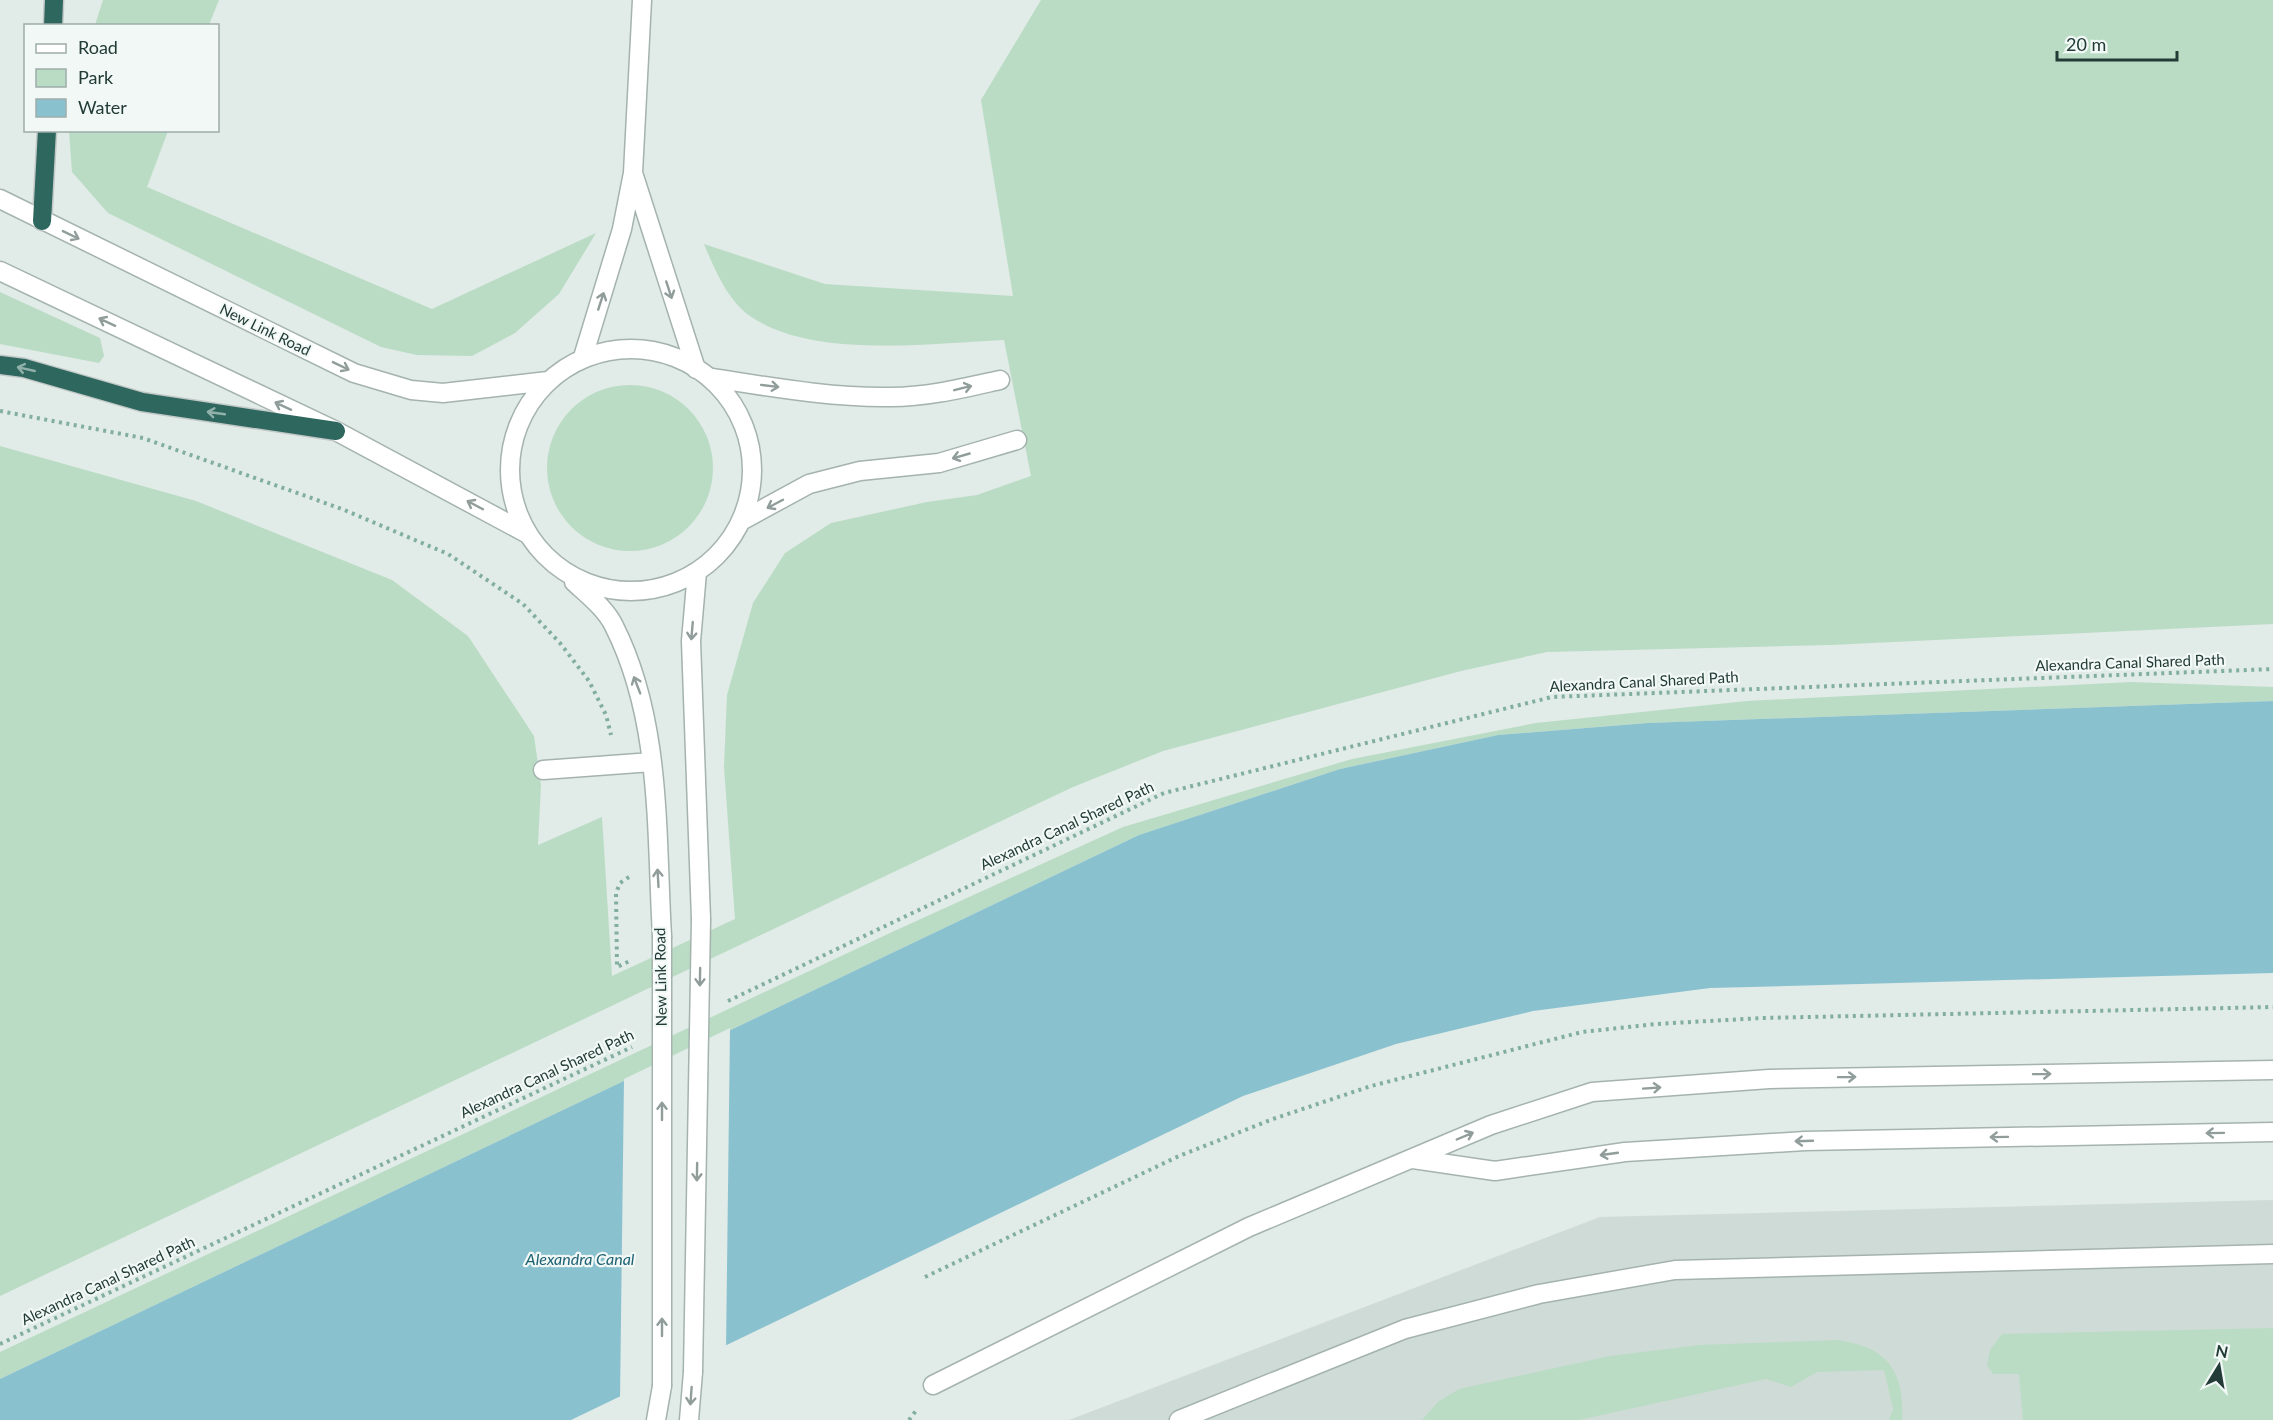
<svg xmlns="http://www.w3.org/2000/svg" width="2273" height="1420" font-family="Lato,sans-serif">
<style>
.built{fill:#cfdbd6}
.green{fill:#badcc5}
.water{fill:#8ac1cf}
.pier{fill:#e1ebe7}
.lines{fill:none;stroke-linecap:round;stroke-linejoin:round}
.minor-casing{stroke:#a4b3ae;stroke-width:21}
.highway-casing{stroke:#c1c8c7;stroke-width:21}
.path{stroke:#82aea2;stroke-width:4;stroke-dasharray:3 4.5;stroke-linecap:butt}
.minor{stroke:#fff;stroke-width:18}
.highway{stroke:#2e675e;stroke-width:18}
.minor-bridge-casing{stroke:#a4b3ae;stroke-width:21;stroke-linecap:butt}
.minor-bridge{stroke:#fff;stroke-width:18}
.oneway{stroke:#909d9a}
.oneway2{stroke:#90b0aa}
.labels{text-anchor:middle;stroke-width:4.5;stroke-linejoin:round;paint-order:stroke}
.street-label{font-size:15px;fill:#223b36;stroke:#f1f8f5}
.water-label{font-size:16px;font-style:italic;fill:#1e6275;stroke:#f1f8f5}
</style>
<rect width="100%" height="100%" fill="#e1ebe7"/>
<!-- built -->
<path class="built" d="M2273 1200V1420H1069L1600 1217Z"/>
<!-- green -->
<path class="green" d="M103 0H219L209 25H95Z
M1041 0H2273V624L1831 645 1547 652 1461 671 1163 751 1073 787 0 1296V446L196 501 392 580 468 636 534 736 541 785 538 845 602 817 612 976 735 919 724 767 727 695 753 603 785 553 831 523 927 502 977 495 1031 476 1004 340C931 343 816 359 753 318 728 302 715 270 704 244L825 284 1013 296 981 100Z
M69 131H168L147 187 432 309 596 233 559 294 515 333 472 356 417 355 381 347 108 213 72 172Z
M0 292 100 338 104 356 99 363 0 344Z
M547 468a83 83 0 1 1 166 0a83 83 0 1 1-166 0Z
M2131 682 2273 687V701L1648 723 1498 735 1340 769 1139 835 0 1379V1352L890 933 1123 827 1352 759 1536 723 1747 701Z
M2273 1328V1420H2023L2019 1374H1993L1987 1365 1990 1350 2002 1334Z
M1838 1340C1887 1347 1905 1371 1902 1420H1889L1893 1409 1884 1370 1817 1372 1791 1387 1766 1379 1579 1420H1422L1438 1402 1459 1389 1610 1356 1699 1345Z"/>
<!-- water -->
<path class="water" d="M2273 701V973L1710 988 1533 1011 1396 1044 1243 1096 571 1420H0V1379L1139 835 1340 769 1498 735 1648 723Z"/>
<!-- pier -->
<path class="pier" d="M730 1028 726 1349 620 1400 624 1079Z"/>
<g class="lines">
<!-- minor casing -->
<g class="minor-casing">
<path id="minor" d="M634 176 696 369
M0 199 354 373 411 390 443 393 548 381
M0 271 336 431 526 533
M510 470a121 121 0 1 1 242 0a121 121 0 1 1-242 0Z
M583 357 622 229 633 173 642 0
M712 378C771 387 831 398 891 397 928 397 964 388 1000 380
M741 521 809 484 860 471 939 463 1017 440
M697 572 691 641 701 919
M574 582C588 595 606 609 614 626 662 721 656 833 662 936
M543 770 652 762
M1413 1159 1495 1171 1625 1152 1805 1141 2273 1132
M933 1385 1249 1227 1491 1125 1592 1092 1769 1079 2273 1070
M656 1420 662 1386
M689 1420 693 1372
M1179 1420 1405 1329 1539 1294 1675 1270 2273 1254"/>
</g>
<!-- highway casing -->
<g class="highway-casing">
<path id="highway" d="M53 26 54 0
M42 221 47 130
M0 365 24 368 142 402 336 431"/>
</g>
<!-- path -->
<path class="path" d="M0 411 143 438 342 509 448 554 523 604 560 643 589 681 606 715 611 735
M629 877 620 883 616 893 617 967 632 960
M728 1001 1164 793 1552 697 2273 669
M925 1277 1179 1156 1273 1119 1371 1086 1582 1032 1656 1024 1762 1018 2273 1007
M0 1344 632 1047
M909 1420 918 1408"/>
<!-- minor -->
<use href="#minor" class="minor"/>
<!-- highway -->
<use href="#highway" class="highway"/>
<!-- minor-bridge casing -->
<g class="minor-bridge-casing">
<path id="minor-bridge" d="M662 936V1386
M693 1372 701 919"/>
</g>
<!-- minor-bridge -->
<use href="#minor-bridge" class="minor-bridge"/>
</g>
<!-- one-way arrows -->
<defs><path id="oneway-shaft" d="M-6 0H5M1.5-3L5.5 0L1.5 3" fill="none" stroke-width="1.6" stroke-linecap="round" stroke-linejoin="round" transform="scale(1.5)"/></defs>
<g class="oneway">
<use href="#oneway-shaft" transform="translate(71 235) rotate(26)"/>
<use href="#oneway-shaft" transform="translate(669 290) rotate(72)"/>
<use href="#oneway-shaft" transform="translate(601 301) rotate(-72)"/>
<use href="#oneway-shaft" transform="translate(107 322) rotate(-155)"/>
<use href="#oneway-shaft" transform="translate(341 366) rotate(26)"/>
<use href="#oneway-shaft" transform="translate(770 386) rotate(7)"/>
<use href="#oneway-shaft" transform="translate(963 388) rotate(-14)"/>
<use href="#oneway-shaft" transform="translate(283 406) rotate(-155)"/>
<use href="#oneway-shaft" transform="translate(961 456) rotate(164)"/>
<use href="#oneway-shaft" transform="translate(775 504) rotate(152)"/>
<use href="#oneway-shaft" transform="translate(475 505) rotate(-152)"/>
<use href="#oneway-shaft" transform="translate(692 631) rotate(95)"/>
<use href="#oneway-shaft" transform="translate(637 685) rotate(-111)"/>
<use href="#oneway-shaft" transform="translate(658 878) rotate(-93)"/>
<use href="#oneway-shaft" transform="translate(700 977) rotate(91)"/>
<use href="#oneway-shaft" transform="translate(2042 1074) rotate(-1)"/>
<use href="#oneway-shaft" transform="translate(1847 1077) rotate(-1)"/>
<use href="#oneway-shaft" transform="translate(1652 1088) rotate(-4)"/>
<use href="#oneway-shaft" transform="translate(662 1111) rotate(-90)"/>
<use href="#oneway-shaft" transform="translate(2215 1133) rotate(179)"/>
<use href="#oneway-shaft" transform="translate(1465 1136) rotate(-23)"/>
<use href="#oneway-shaft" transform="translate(1999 1137) rotate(179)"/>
<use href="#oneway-shaft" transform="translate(1804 1141) rotate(178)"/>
<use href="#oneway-shaft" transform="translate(1609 1154) rotate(172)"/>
<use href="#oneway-shaft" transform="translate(697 1172) rotate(91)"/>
<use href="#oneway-shaft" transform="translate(662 1327) rotate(-90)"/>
<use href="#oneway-shaft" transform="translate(691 1396) rotate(94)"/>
</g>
<g class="oneway2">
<use href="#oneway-shaft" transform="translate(26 369) rotate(-167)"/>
<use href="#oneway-shaft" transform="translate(216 413) rotate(-172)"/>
</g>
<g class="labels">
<!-- street labels -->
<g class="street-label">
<text transform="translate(265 330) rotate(26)" y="5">New Link Road</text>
<text transform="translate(2130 663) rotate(-2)" y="5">Alexandra Canal Shared Path</text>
<text transform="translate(1644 682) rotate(-3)" y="5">Alexandra Canal Shared Path</text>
<text transform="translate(1067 826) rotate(-25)" y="5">Alexandra Canal Shared Path</text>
<text transform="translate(661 977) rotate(-91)" y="5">New Link Road</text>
<text transform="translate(547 1074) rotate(-25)" y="5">Alexandra Canal Shared Path</text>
<text transform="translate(108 1281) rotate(-25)" y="5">Alexandra Canal Shared Path</text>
</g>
<!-- water labels -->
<g class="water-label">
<text x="580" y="1265">Alexandra Canal</text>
</g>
</g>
<!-- legend -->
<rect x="24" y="24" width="195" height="108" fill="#f1f8f5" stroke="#9eaca9" stroke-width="1.5"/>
<rect x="36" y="44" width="30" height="9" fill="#ffffff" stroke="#9eaca9" stroke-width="1.5"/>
<text x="78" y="54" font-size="18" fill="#223b36">Road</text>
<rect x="36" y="69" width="30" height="18" fill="#badcc5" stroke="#9eaca9" stroke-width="1.5"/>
<text x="78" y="84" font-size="18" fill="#223b36">Park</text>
<rect x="36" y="99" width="30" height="18" fill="#8ac1cf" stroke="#9eaca9" stroke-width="1.5"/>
<text x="78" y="114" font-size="18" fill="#223b36">Water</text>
<!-- north arrow -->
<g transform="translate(2219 1366) rotate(11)" stroke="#f1f8f5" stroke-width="4.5" paint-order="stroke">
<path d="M0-4.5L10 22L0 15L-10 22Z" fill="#223b36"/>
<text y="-9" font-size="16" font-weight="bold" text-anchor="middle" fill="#223b36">N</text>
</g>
<!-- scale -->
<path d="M2057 51v9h120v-9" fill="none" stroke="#223b36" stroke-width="3"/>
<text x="2066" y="51" font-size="18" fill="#223b36" stroke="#f1f8f5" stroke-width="4.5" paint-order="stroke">20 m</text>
</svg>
